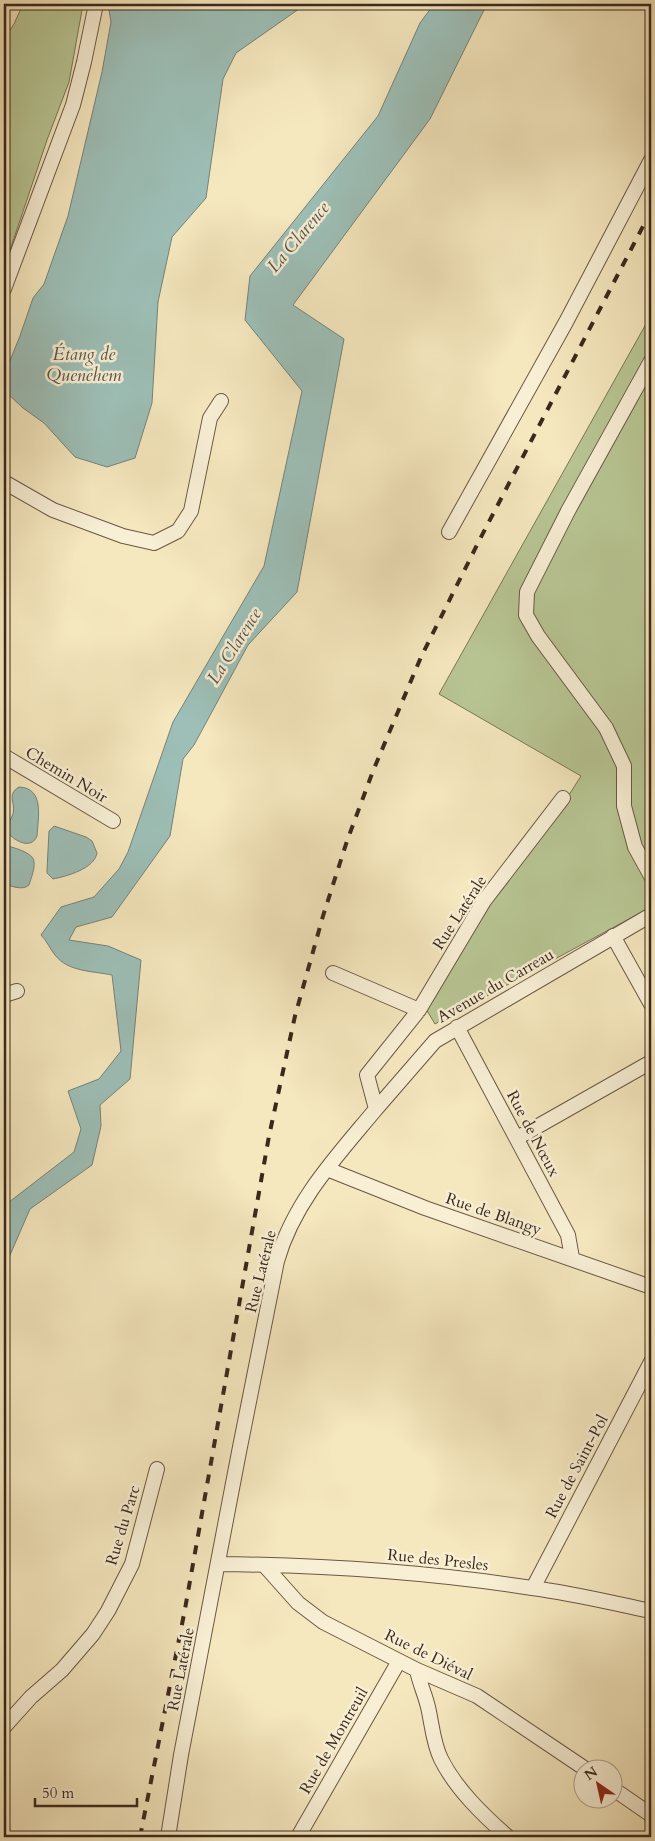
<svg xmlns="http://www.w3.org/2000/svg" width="655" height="1841" font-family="Cardo,serif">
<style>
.green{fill:#b8c694;stroke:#797758}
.water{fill:#9dbfb7;stroke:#758379}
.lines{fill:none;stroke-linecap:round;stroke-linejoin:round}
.street-casing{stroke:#695844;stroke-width:16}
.street{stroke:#f8efd5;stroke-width:14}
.rail{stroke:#3a281b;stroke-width:4;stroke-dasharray:9 9;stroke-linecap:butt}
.labels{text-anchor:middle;stroke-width:5;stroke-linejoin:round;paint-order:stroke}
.street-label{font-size:16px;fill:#3a281b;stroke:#f8efd5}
.water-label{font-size:18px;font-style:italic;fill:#58554a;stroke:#f8efd5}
</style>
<rect width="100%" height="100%" fill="#f5e7be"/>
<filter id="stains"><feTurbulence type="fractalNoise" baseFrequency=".004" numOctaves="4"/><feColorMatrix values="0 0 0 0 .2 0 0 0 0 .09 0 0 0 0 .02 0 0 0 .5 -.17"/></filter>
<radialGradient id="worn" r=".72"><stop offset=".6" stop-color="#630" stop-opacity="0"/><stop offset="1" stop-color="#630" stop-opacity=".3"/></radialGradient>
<!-- green -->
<path class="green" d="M23 4H68L82 10 69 82 47 140 4 268V39L14 24Z
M651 315V907L435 1024 423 1004 478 899 567 798 581 776 439 694Z"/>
<!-- water -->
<path class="water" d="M108 4H306L236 53 223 79 206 198 172 237 158 302 152 403 135 458 107 467 75 457 44 423 23 408 7 393 5 373 20 336 33 298 44 284 68 216 102 72 111 22Z
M434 4H487L430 119 293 305 344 339 297 592 248 645 194 745 183 759 170 836 112 917 76 927 69 940 108 946 141 960 130 1079 100 1105 101 1126 92 1165 30 1209 10 1255 4 1284V1206L74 1152 81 1129 68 1091 99 1079 121 1051 112 975C93 971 68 972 55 955 50 949 47 941 41 935L61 907 94 897 119 869 128 852 173 722 264 566 302 391 245 320 250 276 378 116 420 23Z
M19 787C45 788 38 818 37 836 31 851 12 840 6 830 7 824 11 820 13 814 16 803 6 795 19 787Z
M54 826 86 837 92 841 97 853C94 869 67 876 53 879L47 873V870L49 831Z
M4 845C11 847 34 852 34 862 35 869 31 878 29 885 22 891 12 886 4 884Z"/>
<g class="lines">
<!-- street casing -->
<g class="street-casing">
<path id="street" d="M4 289 73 105 84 62 96 4
M651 361 568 511 527 592 526 615 538 636 606 728 624 766V806L635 847 651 876
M4 482 53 510 123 536 154 543 178 531 191 511 210 418 221 401
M449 532 566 322 651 160
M4 756 113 821
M613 936 651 1004
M333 973 419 1010
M4 995 17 991
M457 1027 568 1235 572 1258
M376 1109 435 1041 651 915
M517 1138 651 1062
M327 1169 425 1208 651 1287
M218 1564C323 1565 428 1572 532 1588 572 1593 612 1603 651 1611
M265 1566 298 1603 323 1622 417 1670 477 1696 584 1768
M533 1588 651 1362
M417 1670C419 1682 425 1694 428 1707 432 1724 433 1743 441 1759 456 1789 483 1815 508 1837
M4 1727 31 1697 62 1670 93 1634 108 1611 132 1564 157 1469
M612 1788 651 1815
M168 1837 181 1755 239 1452 277 1261C294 1201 337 1156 376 1109L367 1075 419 1010 484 901 563 798
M298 1837 399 1661"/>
</g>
<!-- street -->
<use href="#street" class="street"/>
<!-- rail -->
<path class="rail" d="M140 1837 185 1609 269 1136 295 1016 323 916 347 841 373 771 421 657 480 539 651 211"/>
</g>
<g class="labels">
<!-- street labels -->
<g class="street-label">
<text transform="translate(67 774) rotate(31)" y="6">Chemin Noir</text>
<text transform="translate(459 912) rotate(-57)" y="6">Rue Latérale</text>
<text transform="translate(495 985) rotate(-30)" y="6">Avenue du Carreau</text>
<text transform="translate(534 1133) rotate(62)" y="6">Rue de Nœux</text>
<text transform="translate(494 1213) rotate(19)" y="6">Rue de Blangy</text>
<text transform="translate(260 1271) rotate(-76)" y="6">Rue Latérale</text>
<text transform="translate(576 1466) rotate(-62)" y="6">Rue de Saint-Pol</text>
<text transform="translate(122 1525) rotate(-73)" y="6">Rue du Parc</text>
<text transform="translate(438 1559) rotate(6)" y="6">Rue des Presles</text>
<text transform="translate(429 1654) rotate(26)" y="6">Rue de Diéval</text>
<text transform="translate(180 1669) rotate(-79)" y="6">Rue Latérale</text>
<text transform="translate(333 1740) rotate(-60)" y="6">Rue de Montreuil</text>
</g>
<!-- water labels -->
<g class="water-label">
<text transform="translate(298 237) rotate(-50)" y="6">La Clarence</text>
<text x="84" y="360">Étang de<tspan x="84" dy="21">Quenehem</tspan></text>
<text transform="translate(234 646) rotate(-58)" y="6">La Clarence</text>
</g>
</g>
<!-- margin -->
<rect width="655" height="1841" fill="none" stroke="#f5e7be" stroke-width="20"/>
<rect x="5" y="5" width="645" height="1831" fill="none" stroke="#3a281b" stroke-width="2.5"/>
<rect x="10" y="10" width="635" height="1821" fill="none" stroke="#3a281b"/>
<!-- north arrow -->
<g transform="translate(598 1784) rotate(326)"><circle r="24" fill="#f8efd5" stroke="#ac9f8b"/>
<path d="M0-4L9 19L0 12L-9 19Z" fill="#8f2418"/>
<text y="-8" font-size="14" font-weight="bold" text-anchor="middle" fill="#3a281b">N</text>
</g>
<!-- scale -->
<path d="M35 1798v8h102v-8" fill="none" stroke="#3a281b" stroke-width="2.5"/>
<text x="42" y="1798" font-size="15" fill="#3a281b" stroke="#f8efd5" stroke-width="4" paint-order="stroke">50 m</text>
<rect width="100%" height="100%" filter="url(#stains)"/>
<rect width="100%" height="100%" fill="url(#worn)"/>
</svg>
